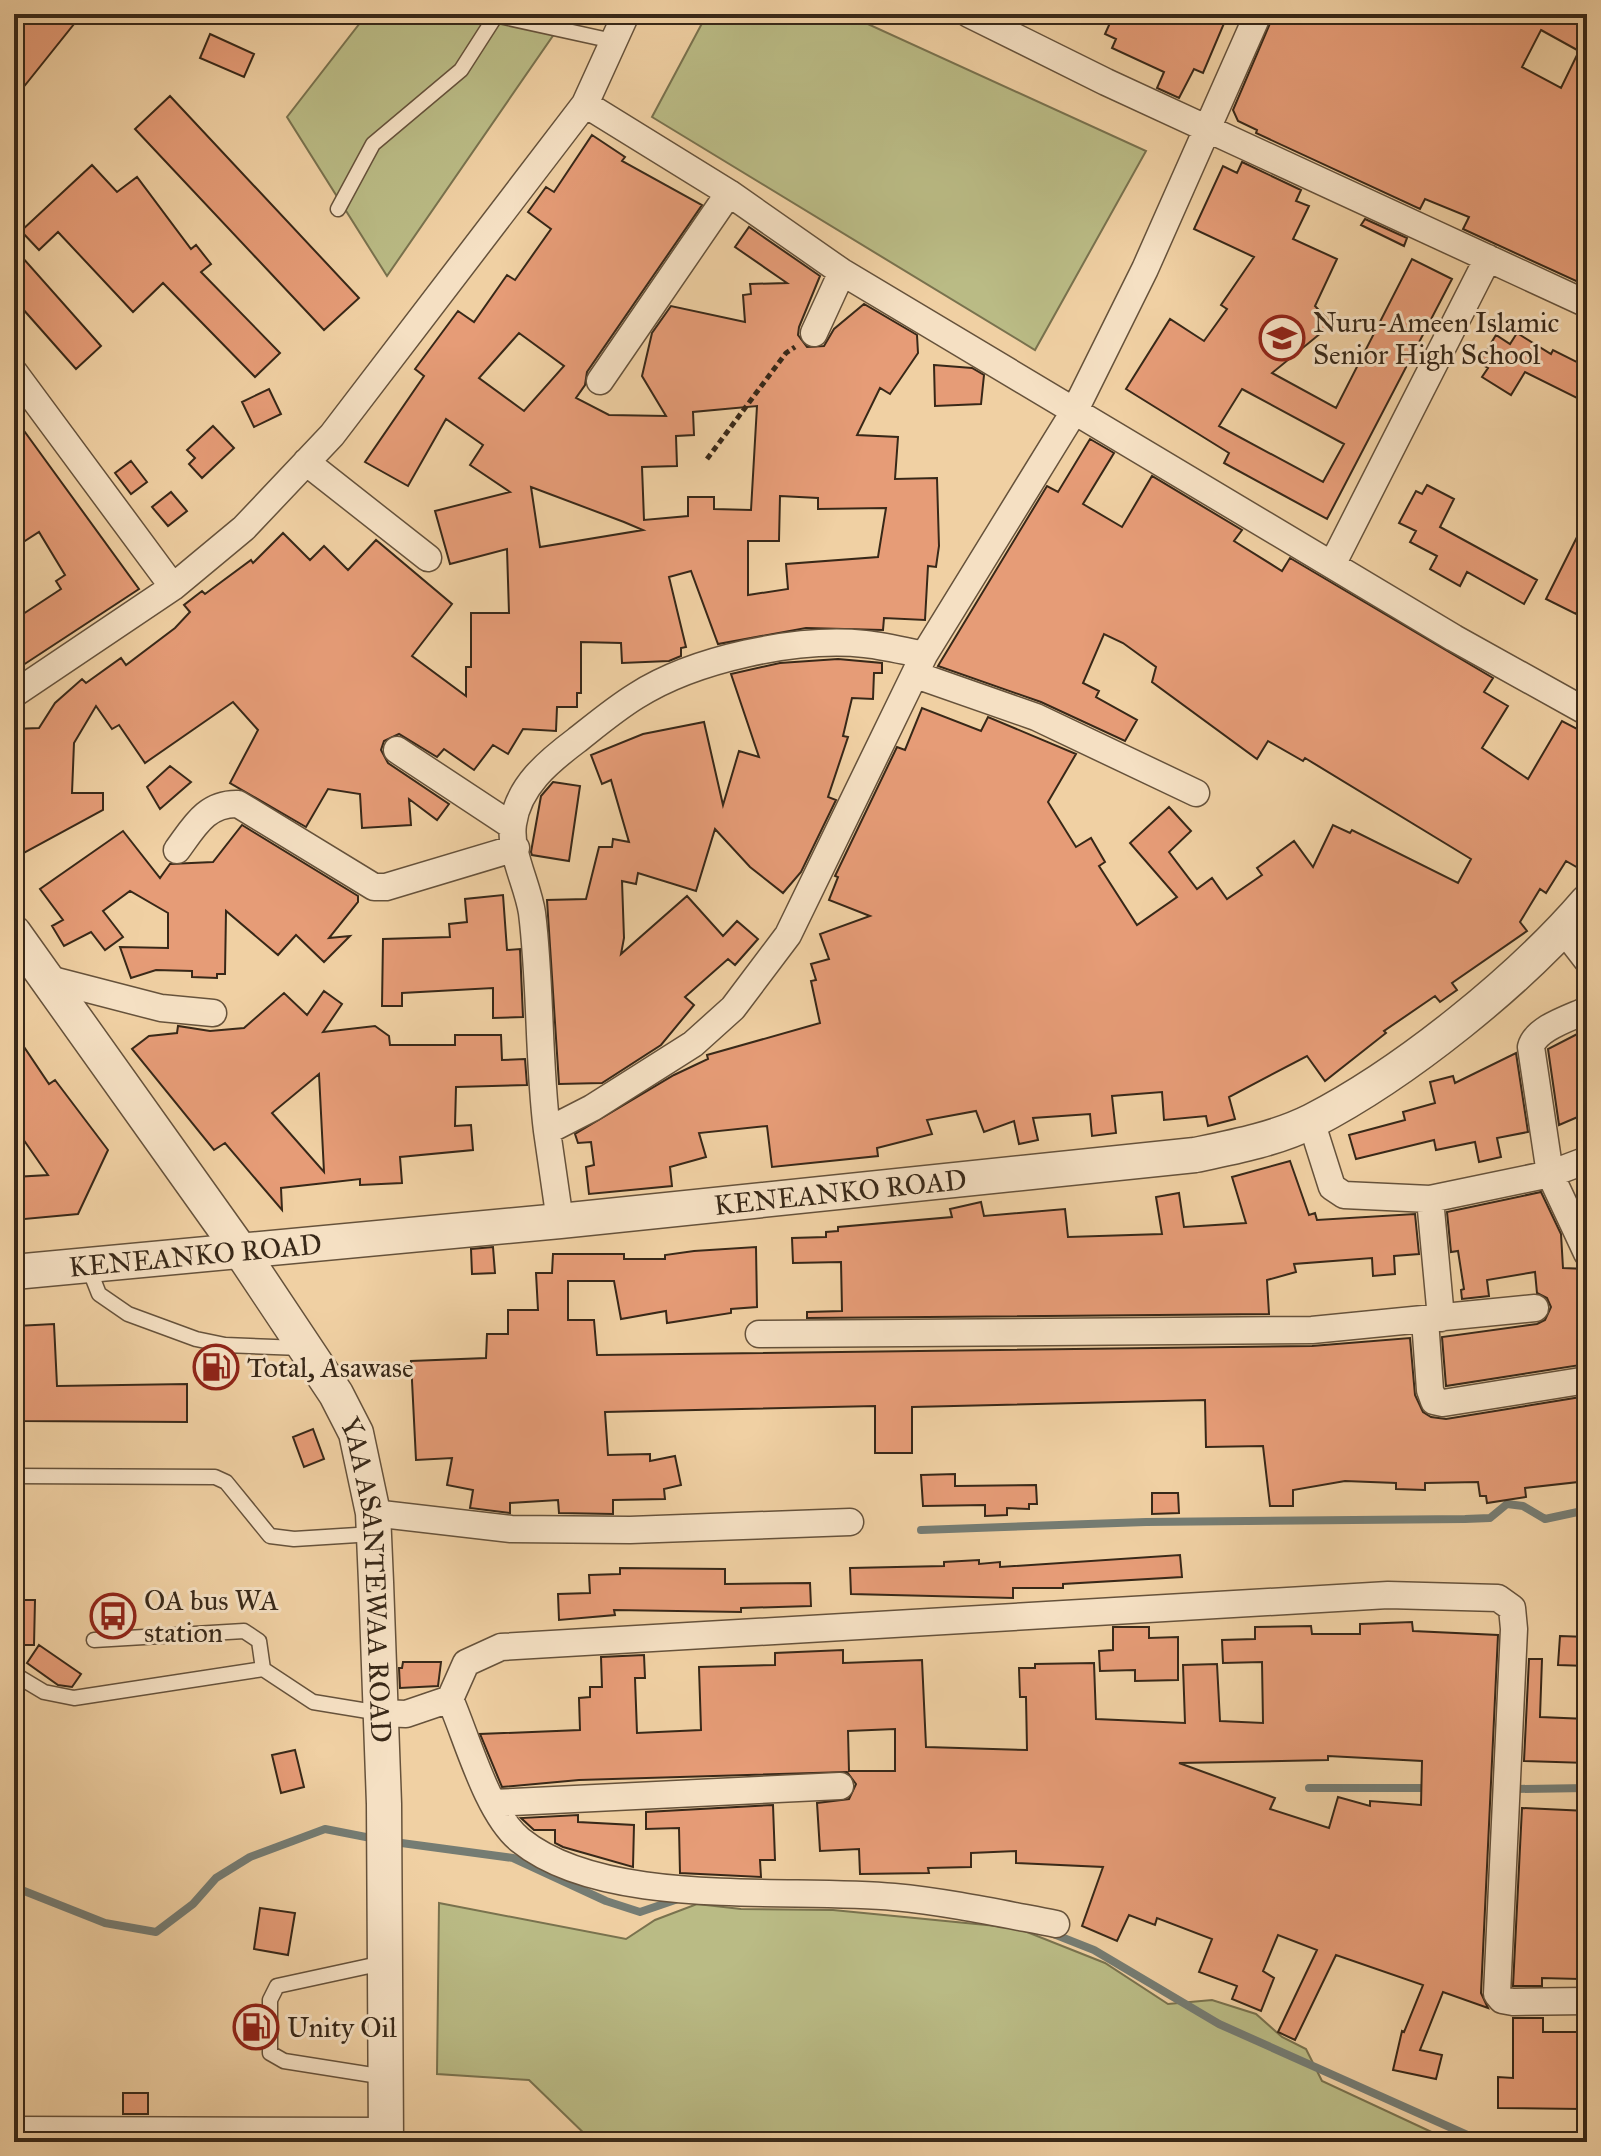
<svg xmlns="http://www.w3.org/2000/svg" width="1601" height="2156" font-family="'IM FELL Great Primer',serif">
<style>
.green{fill:#babb85;stroke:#79724e;stroke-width:2}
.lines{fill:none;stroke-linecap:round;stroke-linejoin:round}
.stream{stroke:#757c73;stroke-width:8}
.building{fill:#e69c77;stroke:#382818;stroke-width:2;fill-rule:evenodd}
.service-casing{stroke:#66523b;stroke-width:17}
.minor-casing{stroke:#66523b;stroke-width:29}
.tertiary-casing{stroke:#66523b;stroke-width:37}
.path{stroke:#382818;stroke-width:5;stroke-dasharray:6 4;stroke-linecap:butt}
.service{stroke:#f5e0c3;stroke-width:14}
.minor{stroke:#f5e0c3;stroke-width:26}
.tertiary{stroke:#f5e0c3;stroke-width:34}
.labels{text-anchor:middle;stroke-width:6;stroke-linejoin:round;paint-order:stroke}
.poi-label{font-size:28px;fill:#382818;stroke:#f5e0c3;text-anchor:start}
.street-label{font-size:28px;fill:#382818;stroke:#f5e0c3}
</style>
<rect width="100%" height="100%" fill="#f0d0a3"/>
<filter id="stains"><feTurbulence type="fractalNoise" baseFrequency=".0025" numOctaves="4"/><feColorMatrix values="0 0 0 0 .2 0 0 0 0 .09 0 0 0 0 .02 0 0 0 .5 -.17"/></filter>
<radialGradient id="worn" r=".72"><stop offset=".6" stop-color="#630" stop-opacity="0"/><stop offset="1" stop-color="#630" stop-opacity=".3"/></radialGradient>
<!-- green -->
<path class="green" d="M367 14H568L387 276 287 117Z
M707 14H846L1146 151 1035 350 652 117Z
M439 1903 626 1939 655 1920 697 1904 741 1909 833 1910 1017 1928 1105 1963 1168 2004 1212 2000 1256 2014 1282 2037 1306 2049 1322 2081 1453 2142H593L529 2080 437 2074Z"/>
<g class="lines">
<!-- stream -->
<path class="stream" d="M921 1530 1146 1522 1465 1519 1490 1518 1507 1504 1523 1506 1545 1519 1587 1510
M1309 1788H1432
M1517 1789 1587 1788
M394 1842 513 1858 606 1901 640 1912 681 1898
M14 1887 105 1923 156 1932 193 1904 216 1878 250 1857 325 1829 376 1839
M1051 1933 1094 1950 1219 2024 1483 2142"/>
</g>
<!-- building -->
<path class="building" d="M14 14H82L14 99Z
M1114 14H1228L1203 73 1194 69 1179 98 1157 88 1164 72 1112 48 1116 39 1105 34Z
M1274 14H1587V286L1463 229 1469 217 1425 199 1420 209 1256 133 1257 130 1238 121 1233 110ZM1541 30 1579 51 1561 88 1522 67Z
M210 34 254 54 244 77 200 58Z
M170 96 359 298 324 330 135 129Z
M592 135 625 157 622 161 702 205 587 372 585 385 576 398 609 415 666 416 642 376 652 333 671 306 745 322 743 295 751 294 750 284 787 283 735 247 749 227 820 276 799 327 798 335 807 347 824 346 834 329 864 304 917 335 918 353 890 394 880 388 857 435 898 437 895 479 937 478 939 546 936 567 928 566 925 620 884 618 883 630 806 628 718 644 691 571 669 577 686 647 681 648V656L669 661 622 663 621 643 581 642V693H577V707H557L556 731 523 729 508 754 493 745 474 770 444 749 437 757 399 734 384 741 381 750 388 763 449 804 437 820 409 799 411 825 362 828 360 794 328 789 306 827 230 783 258 730 233 702 145 763 119 725 112 729 96 706 74 743 72 793H103V810L22 854 14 839V729L39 728 55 703 82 679 86 683 121 658 126 665 175 628 190 612 184 605 202 591 205 594 251 560 253 563 283 533 310 560 324 546 348 570 376 540 452 604 412 656 466 696V667H471V613H509L507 549 450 564 435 511 510 492 470 465 483 445 446 419 408 486 365 462 424 376 415 369 458 311 474 322 507 275 515 280 551 229 528 212 546 187 554 192ZM519 333 564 366 524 411 479 378ZM757 406 751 510 714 509V497H688V516L644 520 642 467 677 466 676 436 694 435 693 412ZM531 487 624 522 643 530 540 547ZM780 496 818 498V509L886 508 878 557 786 564 788 589 748 595V541H779Z
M1242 162 1301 190 1296 201 1309 206 1293 239 1337 259 1315 306 1332 324 1272 373 1336 408 1412 259 1452 279 1327 519 1224 463 1229 453 1126 389 1170 319 1204 341 1227 309 1221 305 1254 257 1194 229 1223 166 1237 173ZM1242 389 1344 444 1323 482 1219 426Z
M92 165 117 192 137 177 191 249 196 245 211 264 201 272 280 353 255 377 163 283 133 312 58 232 39 250 21 231Z
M1365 219 1407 238 1404 246 1361 225Z
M14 248 101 346 76 369 14 299Z
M1517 333 1551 354 1553 350 1587 367V403L1525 372 1511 395 1482 377 1488 368 1479 363 1496 335 1510 344Z
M934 365 972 368 984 375 981 404 935 406Z
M269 389 281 414 254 427 242 402Z
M14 417 139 589 14 671V620L61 589 56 581 65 575 39 532 14 548Z
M213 426 234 448 202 478 189 464 195 458 187 450Z
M1090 439 1114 453 1083 504 1122 527 1152 476 1242 530 1234 541 1282 571 1290 558 1493 678 1484 692 1508 706 1482 748 1528 779 1562 721 1587 734V873L1566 861 1546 893 1540 889 1520 922 1527 931 1452 983 1457 990 1440 1002 1435 996 1384 1031 1386 1033 1325 1081 1307 1056 1229 1097 1235 1119 1208 1126 1206 1116 1164 1120 1162 1092 1112 1096 1116 1133 1092 1136 1090 1114 1033 1118 1038 1140 1019 1144 1014 1121 984 1132 976 1111 927 1120 932 1134 877 1148 878 1156 772 1167 767 1126 699 1133 706 1157 670 1167 672 1186 589 1194 586 1167 594 1165 591 1142 578 1143 575 1134 674 1075 708 1059 707 1055 820 1023 811 981 816 980 811 964 829 959 820 934 870 916 829 900 838 877 835 876 897 747 905 750 922 708 981 731 988 717 1076 754 1048 802 1076 847 1091 838 1105 862 1099 866 1137 925 1177 897 1130 843 1169 807 1191 831 1169 852 1197 889 1212 878 1227 899 1262 875 1257 868 1294 841 1313 867 1333 825 1350 833 1352 830 1458 883 1471 859 1305 758 1303 761 1268 741 1257 759 1152 682 1156 667 1123 643 1104 634 1083 683 1099 691 1096 697 1137 720 1125 741 1041 702 938 666 1047 486 1058 492Z
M131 461 147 482 131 494 115 473Z
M1427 485 1454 499 1440 527 1537 580 1524 604 1467 572 1460 586 1430 569 1437 556 1410 542 1416 531 1399 523 1416 491 1422 494Z
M171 492 187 511 168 526 152 507Z
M1587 517V594L1576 614 1546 599Z
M838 659 882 663V673H874L873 699 852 698 843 736 848 737 828 797 836 800 801 872 783 893 750 867 715 829 696 891 638 873 636 884 622 881 624 938 621 954 687 896 723 936 737 921 758 939 735 965 728 959 685 997 694 1005 661 1045 602 1083 559 1084 547 900 586 899 599 847H612L613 839 629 842 611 780 602 784 591 755 643 734 704 722 723 805 739 751 759 757 731 674 780 663Z
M170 766 191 782 160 809 147 787Z
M553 782 580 786 569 861 532 855 531 852 541 796Z
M242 825 358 896V902L329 938 350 936 324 962 296 935 278 955 226 911 225 974H217V978L192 977V971L156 970 131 978 120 947 168 948V913L130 891 103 911 123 937 105 950 91 932 64 946 52 926 63 920 40 889 123 831 160 878 170 864 213 862Z
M503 895 507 950 520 949 523 1017 493 1018V988L402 993V1006H382L383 939 450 937 449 924 467 922 465 899Z
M324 991 342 1004 323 1032 375 1026 389 1036 390 1045H455V1035H501L502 1060 525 1059 527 1085 456 1087 455 1126 471 1125 473 1150 400 1157 402 1183 360 1185V1179L281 1188 282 1210 225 1143 214 1150 132 1049 149 1036 177 1033 178 1026 210 1031 244 1028 284 993 307 1015ZM319 1074 324 1172 272 1113Z
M1587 1029V1113L1559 1125 1548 1049Z
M14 1032 49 1084 55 1080 108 1150 78 1214 14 1220V1177L48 1175 14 1126Z
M1516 1053 1528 1132 1497 1138 1501 1157 1479 1162 1475 1142 1436 1150 1434 1140 1356 1159 1349 1135 1405 1120 1403 1112 1435 1103 1430 1082 1453 1076 1455 1083Z
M1290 1161 1309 1215 1315 1213 1317 1220 1415 1214 1419 1254 1394 1256 1395 1274 1373 1276 1372 1258 1294 1264 1296 1272 1267 1280 1269 1314 807 1318V1312L842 1311 841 1262 793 1263 792 1238 826 1237V1232L838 1231V1227L952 1217 950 1209 981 1202 984 1216 1065 1209 1068 1237 1162 1234 1156 1197 1179 1193 1184 1227 1246 1223 1232 1177Z
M1541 1192 1561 1234 1563 1268 1587 1269V1364L1446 1386 1442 1337 1537 1324 1545 1320 1551 1307 1547 1298 1537 1293 1535 1272 1487 1280 1489 1296 1462 1299 1461 1290 1464 1289 1458 1251 1451 1252 1447 1212Z
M493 1247 495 1273 472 1274 471 1249Z
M756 1247 757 1307 731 1309V1313L667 1323 666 1311 621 1319 614 1281H568V1320H594L597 1355 1312 1346 1410 1338 1415 1395 1423 1412 1431 1417 1446 1419 1587 1396V1481L1525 1488 1526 1497 1487 1503 1486 1496H1480L1478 1482 1425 1483V1490L1396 1489V1483L1345 1481 1293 1490V1506H1270L1263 1446 1206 1447 1205 1400 912 1407V1453H875V1406L605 1412 608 1455 650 1454V1461L675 1456 681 1485 664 1489 665 1499 613 1500V1514L559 1513 558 1500 510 1503V1513L470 1508 473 1490 447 1485 452 1458 416 1460 411 1361 486 1358 487 1334H508V1310H538L536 1273H552L553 1254H624V1259H665V1255L694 1251Z
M54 1324 57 1386 187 1384V1422L20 1421 16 1326Z
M313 1429 324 1459 304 1467 293 1437Z
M955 1474V1486L1036 1485 1037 1504H1029V1509L1007 1508V1515L985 1516V1505L923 1506 921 1475Z
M1152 1493H1178L1179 1513 1152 1514Z
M1180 1555 1182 1577 1063 1584V1588H1013V1598L851 1594 850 1568 944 1566V1562L979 1560V1564L1000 1562V1567Z
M620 1568 725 1569V1584L810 1583 811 1606 741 1608V1612L614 1610 615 1615 559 1620 558 1594 590 1593 589 1575 620 1574Z
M14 1600H35L34 1645H14Z
M1412 1622 1413 1631 1498 1635 1481 1993 1488 2008 1443 1992 1420 2050 1442 2055 1436 2079 1393 2070 1402 2031 1404 2032 1423 1985 1336 1955 1295 2040 1278 2032 1317 1950 1278 1935 1263 1971 1274 1978 1261 2011 1232 1999 1237 1986 1199 1972 1212 1939 1157 1918 1155 1925 1129 1915 1117 1941 1082 1926 1103 1867 1016 1863V1851L971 1853V1867L928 1868 929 1873 860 1874 859 1849 820 1851 817 1803 849 1799 856 1784 847 1772 579 1780 502 1787 480 1734 580 1730 579 1698 590 1697V1687H602L601 1657 644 1655 645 1678H635L637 1733 701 1730 699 1667 775 1665V1653L843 1650V1663L922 1660 926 1747 1027 1750 1026 1697H1020L1019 1668H1035V1664L1094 1663 1096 1719 1185 1723 1183 1665 1217 1664 1220 1721 1263 1723 1262 1662 1223 1663 1222 1640 1255 1639V1627L1311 1626 1312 1634H1360V1624ZM895 1729V1771H849L848 1731ZM1328 1756 1422 1761 1421 1805 1370 1801V1806L1338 1797 1329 1828 1270 1809 1275 1798 1179 1763 1328 1760Z
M1113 1627H1149V1638L1178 1637V1680L1135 1681V1670L1100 1671 1099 1651 1113 1650Z
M1560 1636 1587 1637V1666L1558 1665Z
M39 1645 81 1674 72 1687 58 1685 27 1663Z
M1529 1659H1542L1540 1717 1587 1719V1763L1524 1761Z
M403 1662H441L438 1686 400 1688 399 1668H402Z
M295 1750 304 1787 281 1793 272 1755Z
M773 1805 775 1860H760L761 1877 680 1873 679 1828 646 1829V1812Z
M1522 1808 1587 1811V1894L1579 1979 1542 1978V1986H1513Z
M578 1815V1822L634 1825 633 1867 563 1847 555 1843V1830H534L521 1818Z
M260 1908 295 1913 288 1955 254 1949Z
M1513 2018H1543V2032H1580L1581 2109 1498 2108V2077L1513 2078Z
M123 2093H148V2114H123Z"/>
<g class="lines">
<!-- service casing -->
<g class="service-casing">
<path id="service" d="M490 14 613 41
M338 209 373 144 461 70 495 17
M88 1266 99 1294 128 1314 196 1339 225 1345 301 1348
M14 1476 215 1477 226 1482 270 1536 294 1539 373 1534
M94 1640 244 1631 259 1641 263 1669
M14 1674 44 1692 74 1698 263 1669 313 1702 380 1713
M383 1963 277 1986 270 2000V2053L284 2061 385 2077"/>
</g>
<!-- minor casing -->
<g class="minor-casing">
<path id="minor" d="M969 14 1106 82 1587 304
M585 104 729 193 842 272 1454 638 1587 712
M814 333 842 272
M14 372 173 587
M600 381 729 193
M306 462 428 558
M1332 565 1488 258
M916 675 1036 717 1196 793
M14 694 173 587 244 528 332 435 585 104 626 14
M397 750 512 826
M177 850C194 827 206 803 238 804L374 887H386L516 848
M1563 929 1587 960
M45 978 161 1008 213 1013
M1587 1010C1570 1018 1536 1028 1531 1047L1550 1174 1587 1253
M1311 1121 1332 1187 1344 1195 1430 1199 1550 1174 1587 1160
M547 1131C538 1059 541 985 532 913 528 885 509 852 513 824 518 786 549 761 577 740 596 725 615 709 636 696 694 659 796 637 865 644 884 646 905 651 924 655
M1430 1199 1441 1318
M560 1221 547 1131 592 1108 693 1044 733 1008 788 935 924 655 1075 410 1145 269 1258 14
M1425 1320 1430 1390 1434 1401 1443 1403 1587 1380
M759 1334 1312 1330 1535 1308
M373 1513 511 1529 630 1530 850 1522
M450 1699C467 1738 487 1813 520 1840 605 1909 787 1887 894 1897 948 1902 1003 1914 1056 1924
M380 1713 406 1714 450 1699 466 1663 501 1647 1388 1595 1498 1598 1512 1608 1514 1629 1497 1994 1502 2000 1513 2002 1587 2001
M493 1803 840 1786
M14 2130 386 2131"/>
</g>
<!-- tertiary casing -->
<g class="tertiary-casing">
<g id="tertiary">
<path id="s1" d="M14 933 240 1250 336 1394 356 1433 373 1513 376 1582 384 1804 386 2142"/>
<path id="s2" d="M14 1272 560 1221 1195 1155C1234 1147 1276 1139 1312 1121 1405 1073 1519 981 1587 902"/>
</g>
</g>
<!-- path -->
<path class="path" d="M1575 14 1587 20
M707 459 786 353 795 347"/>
<!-- service -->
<use href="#service" class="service"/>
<!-- minor -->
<use href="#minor" class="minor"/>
<!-- tertiary -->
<use href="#tertiary" class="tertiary"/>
</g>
<!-- icons -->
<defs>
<g id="school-ring" transform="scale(2.3)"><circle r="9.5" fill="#f5e0c3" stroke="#8f2418" stroke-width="1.5"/><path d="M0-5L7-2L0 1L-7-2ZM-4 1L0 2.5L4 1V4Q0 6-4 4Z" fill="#8f2418"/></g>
<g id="fuel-ring" transform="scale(2.3)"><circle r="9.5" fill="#f5e0c3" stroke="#8f2418" stroke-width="1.5"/><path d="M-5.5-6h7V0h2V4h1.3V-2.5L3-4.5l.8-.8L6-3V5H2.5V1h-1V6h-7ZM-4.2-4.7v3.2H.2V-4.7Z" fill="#8f2418"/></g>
<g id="bus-ring" transform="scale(2.3)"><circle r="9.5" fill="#f5e0c3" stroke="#8f2418" stroke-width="1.5"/><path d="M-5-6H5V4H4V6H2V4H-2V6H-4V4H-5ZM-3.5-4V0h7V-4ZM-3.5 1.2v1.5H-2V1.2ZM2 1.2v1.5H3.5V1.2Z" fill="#8f2418"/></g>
</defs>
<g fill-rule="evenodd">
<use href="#school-ring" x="1282" y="338"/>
<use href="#fuel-ring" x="216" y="1367"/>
<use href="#bus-ring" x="113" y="1616"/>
<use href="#fuel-ring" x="256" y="2027"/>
</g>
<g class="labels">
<!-- poi labels -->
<g class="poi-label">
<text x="1313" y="332">Nuru-Ameen Islamic<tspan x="1313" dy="32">Senior High School</tspan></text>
<text x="247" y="1377">Total, Asawase</text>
<text x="144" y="1610">OA bus WA<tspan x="144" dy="32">station</tspan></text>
<text x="287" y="2037">Unity Oil</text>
</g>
<!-- street labels -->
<g class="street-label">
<text dy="10" stroke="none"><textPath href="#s2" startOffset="830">KENEANKO ROAD</textPath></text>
<text dy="10" stroke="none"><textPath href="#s2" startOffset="182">KENEANKO ROAD</textPath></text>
<text dy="10" stroke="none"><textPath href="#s1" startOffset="754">YAA ASANTEWAA ROAD</textPath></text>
</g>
</g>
<!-- margin -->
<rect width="1601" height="2156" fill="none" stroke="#f0d0a3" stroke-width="48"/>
<rect x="16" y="16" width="1569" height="2124" fill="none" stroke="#382818" stroke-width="4"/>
<rect x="24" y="24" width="1553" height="2108" fill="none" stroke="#382818" stroke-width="2"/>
<rect width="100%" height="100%" filter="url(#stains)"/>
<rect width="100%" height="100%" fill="url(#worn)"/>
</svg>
